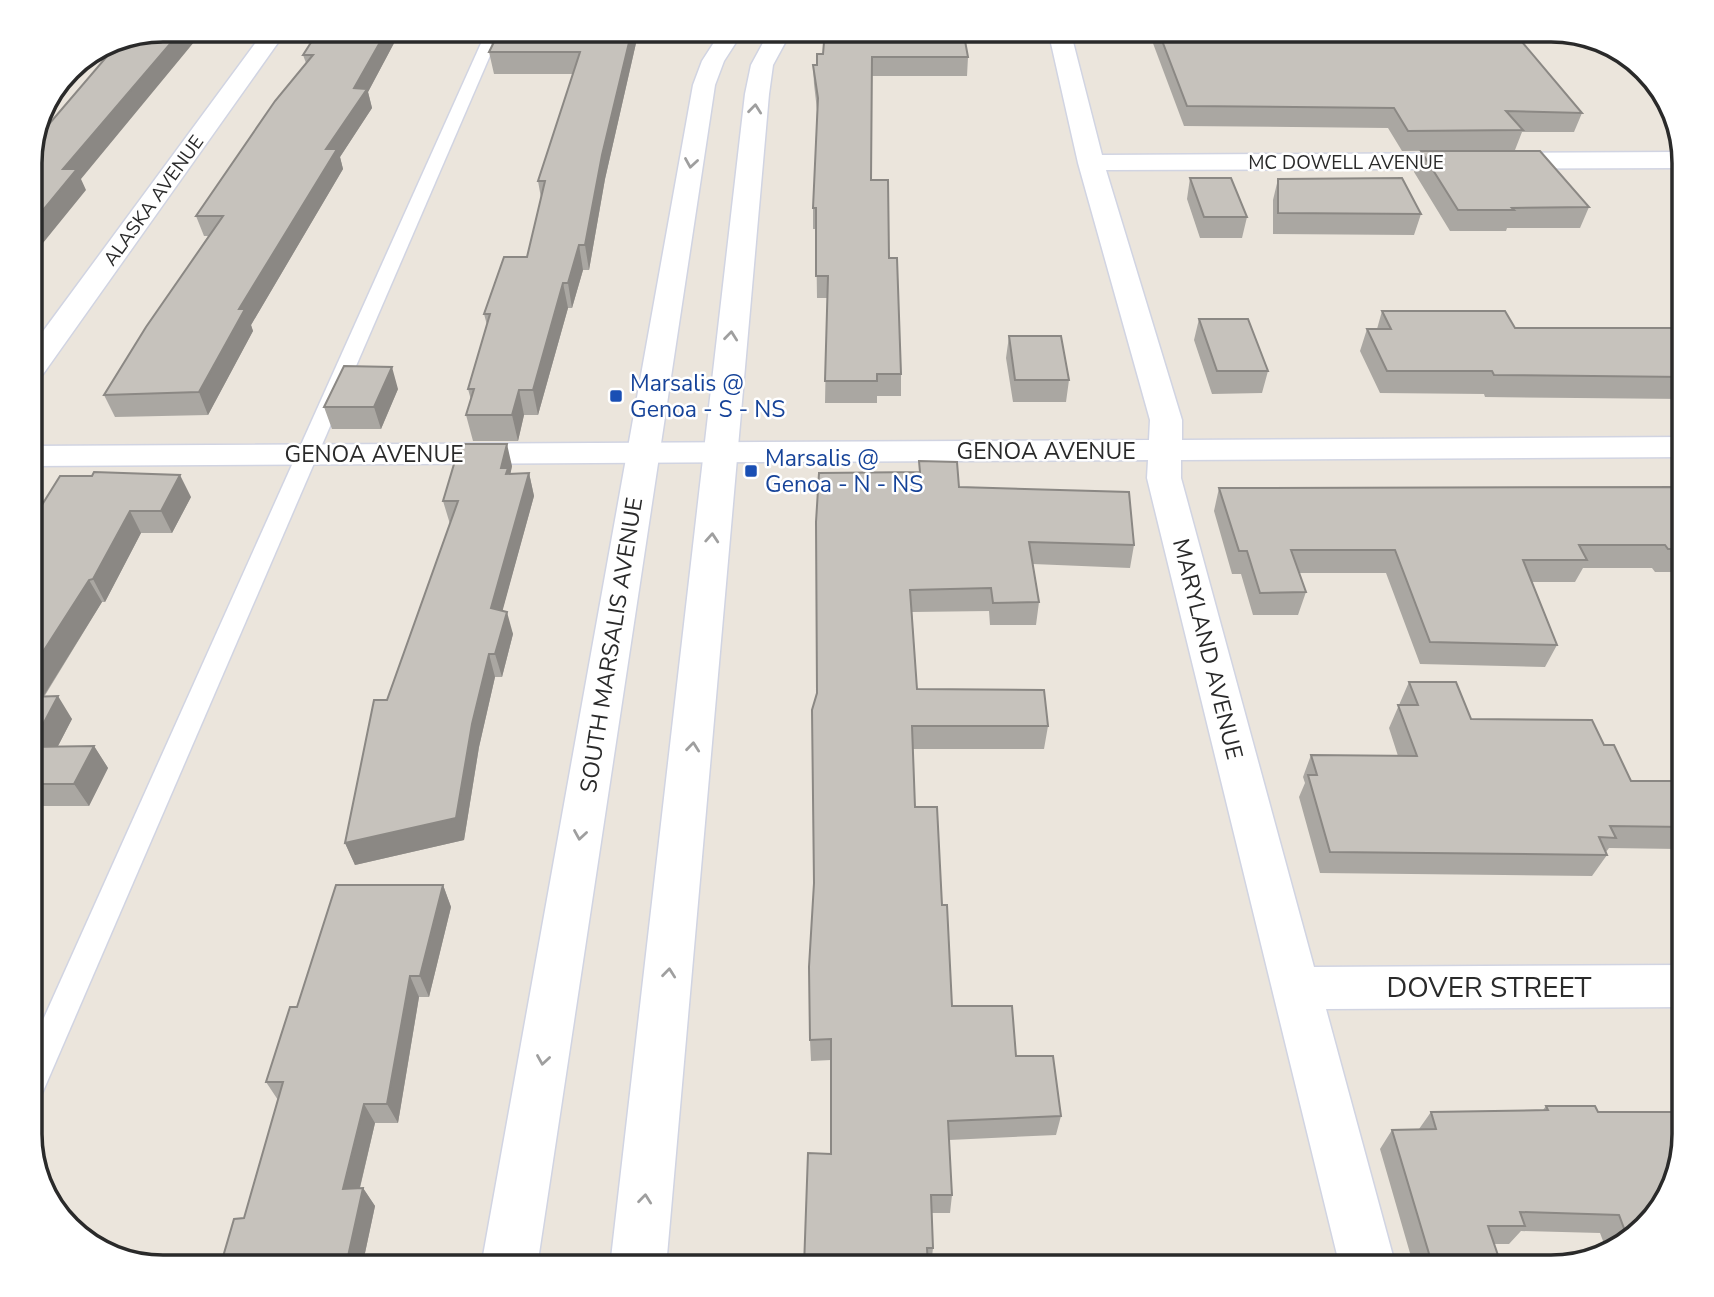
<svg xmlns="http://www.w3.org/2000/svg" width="1714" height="1297" font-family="'Nunito Sans',sans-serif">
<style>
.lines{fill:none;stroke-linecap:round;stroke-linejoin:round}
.lane-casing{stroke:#d1d4e2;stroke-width:3}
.street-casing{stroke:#d1d4e2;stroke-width:3}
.secondary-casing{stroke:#d1d4e2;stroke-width:3}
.lane{fill:#fff;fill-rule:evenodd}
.street{fill:#fff;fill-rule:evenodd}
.secondary{fill:#fff;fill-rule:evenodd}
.wall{fill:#aaa7a2}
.shaded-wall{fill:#8b8884}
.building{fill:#c6c2bc;stroke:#8b8884;stroke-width:2}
.oneway{stroke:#9f9f9f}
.transit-dot{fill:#1a4fb4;stroke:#fff;stroke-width:2.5}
.labels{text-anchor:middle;stroke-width:5;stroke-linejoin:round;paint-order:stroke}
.far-street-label{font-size:19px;fill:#2a2a2a;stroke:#fff}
.transit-label{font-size:23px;fill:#164399;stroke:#fff;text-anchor:start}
.street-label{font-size:23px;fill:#2a2a2a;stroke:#fff}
.near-street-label{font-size:28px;fill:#2a2a2a;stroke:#fff}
.rim{fill:none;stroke:#2a2a2a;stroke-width:3.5}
</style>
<rect width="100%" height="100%" fill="#ebe5dc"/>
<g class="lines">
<!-- lane casing -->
<g class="lane-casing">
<path id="lane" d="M487 30H501L41 1096 30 1100V1049Z"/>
</g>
<!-- street casing -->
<g class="street-casing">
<path id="street" d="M265 30H287L41 377 30 379V349Z
M1048 30H1070L1102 155 1682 152 1684 168 1106 170 1182 420V440L1684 437V457L1181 460V478L1314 967 1684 965V1007L1326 1009 1396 1267H1340L1147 478 1148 460 30 466V446L1149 440 1150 420 1078 163Z"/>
</g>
<!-- secondary casing -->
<g class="secondary-casing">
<path id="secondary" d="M722 30H744L724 61 715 85 537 1267H481L693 85 702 61Z
M770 30H792L773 65 769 94 666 1267H610L745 94 751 65Z"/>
</g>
<!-- lane -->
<use href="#lane" class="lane"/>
<!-- street -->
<use href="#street" class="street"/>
<!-- secondary -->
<use href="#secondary" class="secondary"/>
</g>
<!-- wall -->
<path class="wall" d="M319 30H401L368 92 372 108 340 157 343 169 251 325 253 331 208 415 115 417 104 395 208 236H204L196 216 306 63 303 55Z
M639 30 605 179 589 270H583L572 308H568L538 415H524L518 441H473L466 415 471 400 468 389 487 325 484 314 527 257 541 198 538 181 573 74H494L489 52 492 46 491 40Z
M1148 30H1512L1582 113 1574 132H1522L1515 150 1402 151 1388 128 1184 126Z
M823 54 968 57 967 76H872L871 180 889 258 901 374V396H877V403H825L827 298H817L816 229H813V208L817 110 814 84 813 65H817Z
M1421 151 1589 207 1580 228H1507L1506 231H1450L1414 172Z
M1190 178 1247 217 1242 238H1200L1187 199Z
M1278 179 1421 214 1414 235 1273 234V200Z
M1382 311 1515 328H1684V399L1485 397 1484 394 1380 393 1360 351 1367 329H1377Z
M1199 319 1268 371 1262 393 1212 394 1194 340Z
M1009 336 1069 380 1066 402H1013L1006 358Z
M398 389 381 429H332L324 407Z
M919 461 959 487 1134 545 1130 568 1033 564 1039 602 1036 625H990L989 611 912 612 917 689 1048 726 1044 749H913L915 807 942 905 952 1006 1016 1056 1061 1116 1056 1135 949 1140 952 1195 950 1213H932L933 1248 931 1266H928L831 1154V1060L811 1061 810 1040 814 883 919 472Z
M512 466 510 474 529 473 534 496 502 611 513 634 502 677H495L479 747 464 840 355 865 345 843 387 700 450 524 443 501Z
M1684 487V572H1655L1652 568H1583L1575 582H1532L1557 645 1545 667 1420 664 1386 573H1299L1306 592 1298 615H1253L1241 574H1232L1214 511 1219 488Z
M191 497 172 533H141L105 602H102L44 697 72 719 58 746H94L108 768 89 806H30V524Z
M1409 682 1471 719 1604 745 1631 781H1684V861L1678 849 1609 848 1606 852 1607 855 1592 876 1320 873 1299 797 1305 783 1303 777 1311 755 1398 756 1389 728Z
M443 885 451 907 429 997H419L398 1123H375L360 1188H363L375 1206 362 1267H220L244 1218 278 1100 266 1082 297 1007Z
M1546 1106 1598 1112 1656 1215 1608 1254 1600 1233 1521 1231 1509 1244H1494L1502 1267H1414L1380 1149 1392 1130 1419 1129 1431 1112 1543 1110Z"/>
<!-- shaded-wall -->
<path class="shaded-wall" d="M182 30H204L81 179 86 190 30 259V226L63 169Z
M387 30H401L368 92 372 108 340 157 343 169 251 325 253 331 208 415 199 392 239 309 354 88Z
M632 30H639L605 179 589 270 585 245 602 155Z
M579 245 583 270 572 308 568 283Z
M563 283 568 308 538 415 533 390Z
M392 367 398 389 381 429 374 407Z
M519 390 524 415 518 441 512 415Z
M507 444 512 466 510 476 501 468Z
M529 473 534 496 497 631 491 608Z
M180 475 191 497 172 533 161 511Z
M130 511 141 533 105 602 93 579Z
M89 580 102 602 30 718V672Z
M507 612 513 634 502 677 495 654Z
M489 654 495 677 479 747 464 840 355 865 345 843 472 724Z
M58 696 72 719 46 769 31 747Z
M94 746 108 768 89 806 74 784Z
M443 885 451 907 429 997 420 976Z
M410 976 419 997 398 1123 387 1104Z
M364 1104 375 1123 355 1208 343 1189Z
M363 1188 375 1206 362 1267H351L347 1261Z"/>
<!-- building -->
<path class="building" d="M163 30H182L63 169H77L30 226V154L37 130H44L114 48Z
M319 30H387L354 88 367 89 326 149H337L239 309H245L199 392 104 395 146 327 223 216H196L275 101 313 55H303Z
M496 30H632L602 155 585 245H579L568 283H563L533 390H519L512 415H466L474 389H468L490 314H484L504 257H527L545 181H538L580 52H489L495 40H491Z
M825 30H963L968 57H872L871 180H888L889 258H897L901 374H877V381H825L828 276H816V208H813L818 98 813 65H817V54H823Z
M1158 30H1512L1582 113 1506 111 1523 130 1408 131 1394 108 1187 106Z
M1421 151H1540L1589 207 1512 208 1514 210H1458Z
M1190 178H1231L1247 217H1204Z
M1402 178 1421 214 1278 213V179Z
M1382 311H1505L1515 328H1684V377L1494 375 1492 371H1387L1367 329H1391Z
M1199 319H1248L1268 371H1217Z
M1009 336H1061L1069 380H1015Z
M344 366 392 367 374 407H324Z
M460 444H507L501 468H508L506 474 529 473 491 608 507 612 495 654H489L472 724 456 818 345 843 374 700H387L458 501H443Z
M919 461 957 462 959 487 1129 492 1134 545 1029 542 1039 602 993 603 991 588 910 590 917 689 1044 690 1048 726H912L915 807H937L942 905H947L952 1006H1012L1016 1056H1053L1061 1116 948 1121 952 1195H931L933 1248H927L928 1267H804L808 1153 831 1154V1039L810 1040 809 967 814 883 812 710 817 693 816 522 819 473 920 472Z
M94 472 180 475 161 511H130L93 579 89 580 30 672V524L60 476H92Z
M1684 487V549H1668L1665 545H1579L1587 560H1523L1557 645 1430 642 1395 550H1291L1306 592 1260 593 1247 551H1239L1219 488Z
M1409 682H1456L1471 719 1592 720 1604 745H1614L1631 781H1684V827L1610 826 1616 838 1599 837 1607 855 1330 852 1308 775H1317L1311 755 1417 756 1398 705H1418Z
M58 696 31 747 94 746 74 784H30V697Z
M336 885H443L420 976H410L387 1104H364L343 1189 363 1188 347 1261 339 1262 337 1267H220L234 1219 244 1218 283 1082H266L290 1007H297Z
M1546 1106H1595L1598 1112H1684V1134L1656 1215 1628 1239 1619 1215 1520 1212 1525 1226H1488L1502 1267H1433L1392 1130 1436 1129 1431 1112 1548 1110Z"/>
<!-- one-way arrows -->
<defs><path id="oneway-chevron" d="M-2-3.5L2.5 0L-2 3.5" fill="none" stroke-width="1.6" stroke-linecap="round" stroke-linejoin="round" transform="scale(1.75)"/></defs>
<g class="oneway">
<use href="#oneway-chevron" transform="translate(755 109) rotate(-84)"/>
<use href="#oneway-chevron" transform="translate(691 163) rotate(99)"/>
<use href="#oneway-chevron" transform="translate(731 336) rotate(-84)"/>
<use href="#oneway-chevron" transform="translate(712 538) rotate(-86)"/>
<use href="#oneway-chevron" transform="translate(693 747) rotate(-84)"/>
<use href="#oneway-chevron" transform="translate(580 835) rotate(99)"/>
<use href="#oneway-chevron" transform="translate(669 973) rotate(-84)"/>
<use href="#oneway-chevron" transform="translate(543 1060) rotate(99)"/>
<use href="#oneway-chevron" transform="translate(645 1199) rotate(-84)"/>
</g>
<!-- markers -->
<g class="transit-dot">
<rect x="609" y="389" width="14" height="14" rx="3.5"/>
<rect x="744" y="464" width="14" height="14" rx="3.5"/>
</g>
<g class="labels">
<!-- far-street labels -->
<g class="far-street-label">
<text x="1346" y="169">MC DOWELL AVENUE</text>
<text transform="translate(153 200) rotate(-54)" y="7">ALASKA AVENUE</text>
</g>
<!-- transit labels -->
<g class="transit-label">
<text x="630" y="391">Marsalis @<tspan x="630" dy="26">Genoa - S - NS</tspan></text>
<text x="765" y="466">Marsalis @<tspan x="765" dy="26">Genoa - N - NS</tspan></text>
</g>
<!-- street labels -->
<g class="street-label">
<text x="1046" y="459">GENOA AVENUE</text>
<text x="374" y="462">GENOA AVENUE</text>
<text transform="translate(611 645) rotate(-81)" y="8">SOUTH MARSALIS AVENUE</text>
<text transform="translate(1208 649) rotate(76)" y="8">MARYLAND AVENUE</text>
</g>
<!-- near-street labels -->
<g class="near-street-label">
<text x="1489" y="997">DOVER STREET</text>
</g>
</g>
<!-- crop -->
<path d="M0 0H1714V1297H0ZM163 42H1551A121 121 0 0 1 1672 163V1134A121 121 0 0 1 1551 1255H163A121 121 0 0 1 42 1134V163A121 121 0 0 1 163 42Z" fill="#fff" fill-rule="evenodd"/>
<path class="rim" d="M163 42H1551A121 121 0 0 1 1672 163V1134A121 121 0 0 1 1551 1255H163A121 121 0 0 1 42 1134V163A121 121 0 0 1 163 42Z"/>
</svg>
